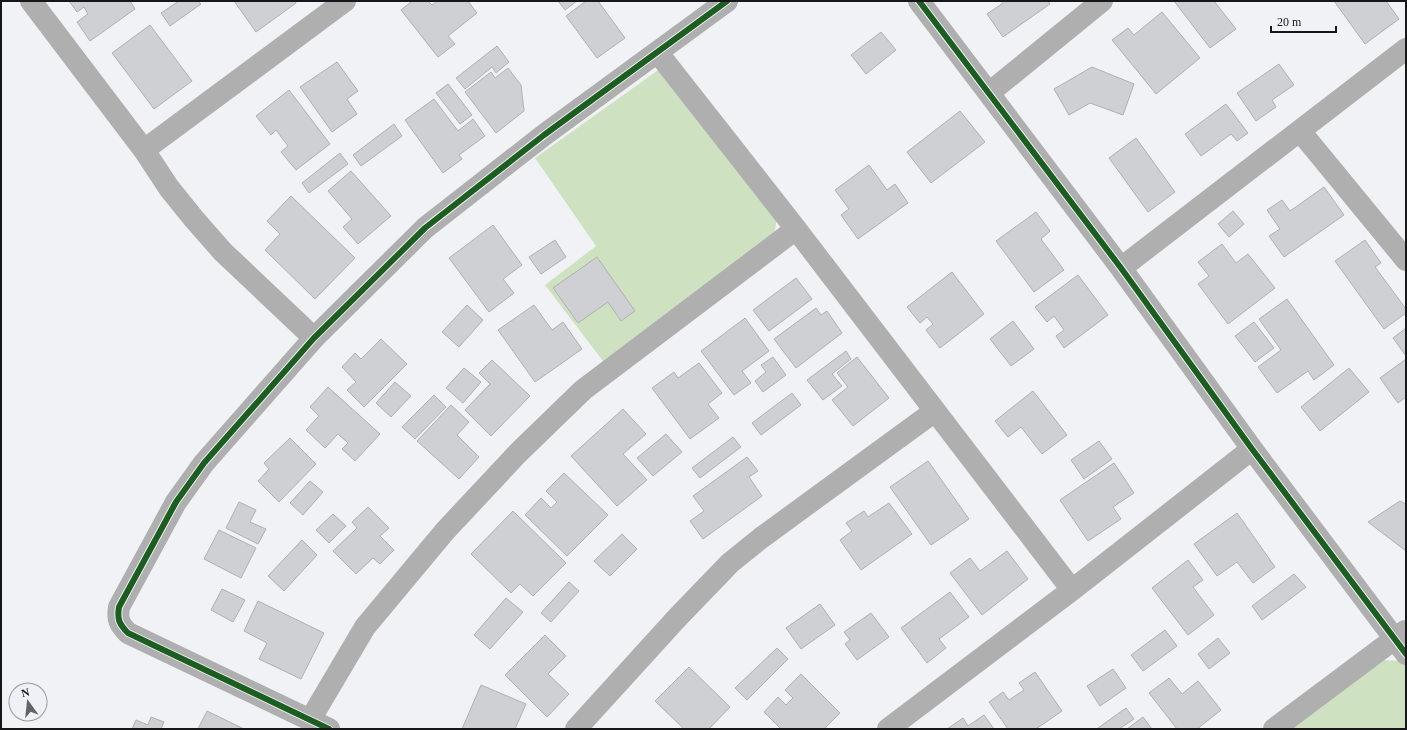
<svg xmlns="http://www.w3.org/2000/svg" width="1407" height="730" font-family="Georgia,serif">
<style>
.green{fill:#cee2c2}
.building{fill:#cfd0d3;stroke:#b0b0b3}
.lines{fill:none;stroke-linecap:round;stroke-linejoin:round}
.minor{stroke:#b0afb0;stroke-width:22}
.cycleway-casing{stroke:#f0f1f7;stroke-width:8}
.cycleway{stroke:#1b5e20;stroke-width:6}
</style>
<rect width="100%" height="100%" fill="#f1f2f6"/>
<!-- green -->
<path class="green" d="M661 68 777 216 774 239 606 365 545 285 596 246 535 158Z
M1383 660 1403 661 1406 664V729H1291Z"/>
<!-- building -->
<path class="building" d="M69 1H130L135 9 90 41 77 22 88 14 84 7 77 12Z
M179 1H198L201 4 170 26 161 13Z
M234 1H295L296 3 256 32Z
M412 1H428L432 5 437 1H468L477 13 448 36 455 44 438 57 401 10Z
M558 1H577L565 10Z
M586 1H598L625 38 597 58 566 16Z
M1002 1H1048L1050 4 1003 37 987 14 1003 3Z
M1174 1H1214L1236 29 1210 48Z
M1334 1H1386L1399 19 1365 44Z
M1162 12 1200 58 1156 94 1112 40 1128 28 1134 35Z
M150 25 192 81 154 109 112 53Z
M881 32 896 50 866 74 851 55Z
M497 46 509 62 496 73 492 67 465 89 456 78Z
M337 62 358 91 347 99 357 114 332 132 300 87Z
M1279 64 1294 85 1272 100 1276 107 1256 121 1237 93Z
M1092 67 1134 84 1123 115 1090 103 1069 115 1054 89Z
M508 68 521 85 524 111 496 133 465 92 491 72 495 78Z
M448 84 472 115 460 124 436 93Z
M289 90 330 144 296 170 281 152 288 146 276 130 271 135 256 116Z
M434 99 458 131 473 119 485 136 459 155 462 159 443 173 405 120Z
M1226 104 1248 133 1237 141 1231 134 1201 156 1185 134Z
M960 111 985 142 931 183 907 152Z
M394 124 402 136 361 166 353 155Z
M1136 138 1175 192 1148 212 1109 158Z
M340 153 348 164 309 193 302 183Z
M869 165 887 190 895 184 908 203 858 239 841 215 849 209 835 190Z
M351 171 391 216 358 244 343 227 352 219 328 191Z
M1324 187 1344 215 1284 257 1269 236 1280 229 1267 210 1282 200 1290 211Z
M291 196 355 258 315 299 265 250 280 234 267 221Z
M1233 211 1244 224 1229 237 1218 224Z
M1036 212 1050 231 1041 239 1064 270 1034 292 996 241Z
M493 225 522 265 503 279 514 293 489 312 449 258Z
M555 240 566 257 541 274 529 257Z
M1365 240 1381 263 1375 267 1406 309V313L1384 329 1335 261Z
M1222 244 1236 263 1248 254 1275 288 1228 324 1198 284 1209 276 1198 262Z
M597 257 635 311 621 321 608 302 578 323 553 288Z
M952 272 984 314 940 348 926 330 933 324 927 317 920 323 907 307Z
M1078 275 1108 315 1064 348 1056 336 1064 330 1054 316 1047 322 1035 307Z
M796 278 812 299 769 331 753 310Z
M1287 299 1334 365 1314 380 1308 371 1277 393 1258 367 1281 350 1259 319Z
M467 305 483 320 459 347 442 332Z
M534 305 552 330 563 322 582 349 535 382 498 330Z
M816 308 821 315 827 311 842 333 796 368 774 339Z
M745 318 769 351 742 371 751 383 734 395 701 351Z
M1013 321 1034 349 1011 366 990 339Z
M1254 322 1274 348 1255 362 1235 336Z
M1406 328V356L1393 338Z
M381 339 407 364 364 407 347 390 356 382 342 367 355 353 361 359Z
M846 351 851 359 832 374 842 386 823 400 807 380Z
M773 357 786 375 763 392 755 381 766 372 761 365Z
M857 357 889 398 853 426 832 400 848 387 837 373Z
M1406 359V397L1398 403 1380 378Z
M492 360 530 396 491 436 465 410 490 384 479 373Z
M699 363 722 393 708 404 719 418 690 439 652 388 674 372 678 378Z
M464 368 481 382 463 403 446 388Z
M1349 368 1369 392 1320 431 1301 407Z
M395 382 411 396 391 417 376 403Z
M328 387 380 434 355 461 342 449 348 443 338 434 325 448 306 430 319 416 310 407Z
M1033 391 1067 435 1042 454 1021 427 1008 437 995 421Z
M792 393 801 405 761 435 752 423Z
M434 395 446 407 415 439 402 427Z
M451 405 469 422 457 435 479 457 459 479 417 441Z
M623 409 646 434 623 454 647 480 617 506 571 456Z
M666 434 682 452 653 476 637 458Z
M733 437 741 447 700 478 692 468Z
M290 438 316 464 279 502 258 481 269 469 264 463Z
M1099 441 1112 459 1084 479 1071 460Z
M747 457 758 471 749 477 762 496 703 539 690 521 704 511 693 496Z
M928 461 969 519 931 545 890 487Z
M1114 463 1134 493 1113 507 1121 519 1088 541 1060 500Z
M564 473 608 515 567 556 525 515 541 498 551 508 557 502 546 491Z
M310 481 323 492 303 515 290 503Z
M1400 501 1406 504V551L1368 522Z
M239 502 256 510 250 522 266 529 258 544 226 528Z
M889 503 912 534 861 570 840 540 852 531 846 523 864 511 868 517Z
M368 507 389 528 380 536 394 550 380 564 373 558 356 574 333 551 357 528 352 522Z
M513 511 566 563 533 596 520 584 511 593 471 554Z
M1237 513 1275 567 1253 583 1237 562 1217 576 1194 544Z
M333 514 346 526 329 543 316 530Z
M219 530 256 548 241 578 204 559Z
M622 534 637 549 610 576 594 561Z
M302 540 317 555 284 591 268 576Z
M1007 551 1028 579 982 615 950 573 970 558 980 571Z
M1188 560 1203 580 1193 587 1214 615 1188 635 1152 588Z
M1294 574 1306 587 1262 620 1252 606Z
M569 582 579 591 551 622 541 613Z
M222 589 245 600 233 622 211 610Z
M950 592 969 617 939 639 946 648 927 663 901 628Z
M506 598 523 612 490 649 474 635Z
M258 601 324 633 301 679 259 659 267 643 244 631Z
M820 604 835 625 801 649 786 628Z
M871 613 889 637 857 660 845 644 850 640 844 632Z
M1165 630 1177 646 1143 671 1131 655Z
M545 635 566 656 548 674 569 694 547 717 505 675Z
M1218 638 1230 653 1209 669 1198 654Z
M777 648 788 659 747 700 735 688Z
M689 667 730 707 709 729H684L655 701Z
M1113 669 1126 688 1100 706 1087 686Z
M1035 672 1062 711 1036 729H1008L989 702 1003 692 1009 700 1024 690 1019 683Z
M801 674 840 713 824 729H781L764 712 778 697 786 705 793 698 785 690Z
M1169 678 1182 694 1198 681 1221 710 1197 729H1177L1149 693Z
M481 685 526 704 515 729H462Z
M1126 708 1134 719 1119 729H1099L1098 728Z
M207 711 244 729H198Z
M984 715 994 729H947L963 718 968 726Z
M151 717 164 722 161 729H132L136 720 148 725Z
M1143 717 1152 729H1127Z"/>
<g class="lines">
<!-- minor -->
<path class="minor" d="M31 1 144 150 169 188 194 219 223 252 314 338
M919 1 1121 268 1252 449 1406 654
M658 53 796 229 1072 590
M989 93 1102 1
M1300 131 1406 260
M144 150 345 1
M1121 268 1406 49
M310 720 365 627 445 531 518 453 583 390 796 229
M329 729 128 633C119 624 117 619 119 607L176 502 204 463 314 338 425 228 544 135 727 1
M576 729 677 618 730 563 761 538 935 411
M888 729 1072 590 1252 449
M1274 729 1405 631"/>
<!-- cycleway casing -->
<g class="cycleway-casing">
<path id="cycleway" d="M919 1 1121 268 1252 449 1406 654
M329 729 128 633C119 624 117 619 119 607L176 502 204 463 314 338 425 228 544 135 727 1"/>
</g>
<!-- cycleway -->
<use href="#cycleway" class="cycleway"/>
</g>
<!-- border -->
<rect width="1407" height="730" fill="none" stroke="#171719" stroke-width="4"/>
<!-- north arrow -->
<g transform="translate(28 702) rotate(345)"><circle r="19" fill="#f0f1f7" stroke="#999a9e"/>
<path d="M0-3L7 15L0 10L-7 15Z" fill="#636466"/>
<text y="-6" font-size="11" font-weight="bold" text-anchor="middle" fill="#171719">N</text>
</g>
<!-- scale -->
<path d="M1271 26v6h65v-6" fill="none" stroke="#171719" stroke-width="2"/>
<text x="1277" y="26" font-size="12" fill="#171719" stroke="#f0f1f7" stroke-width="3" paint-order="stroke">20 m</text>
</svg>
